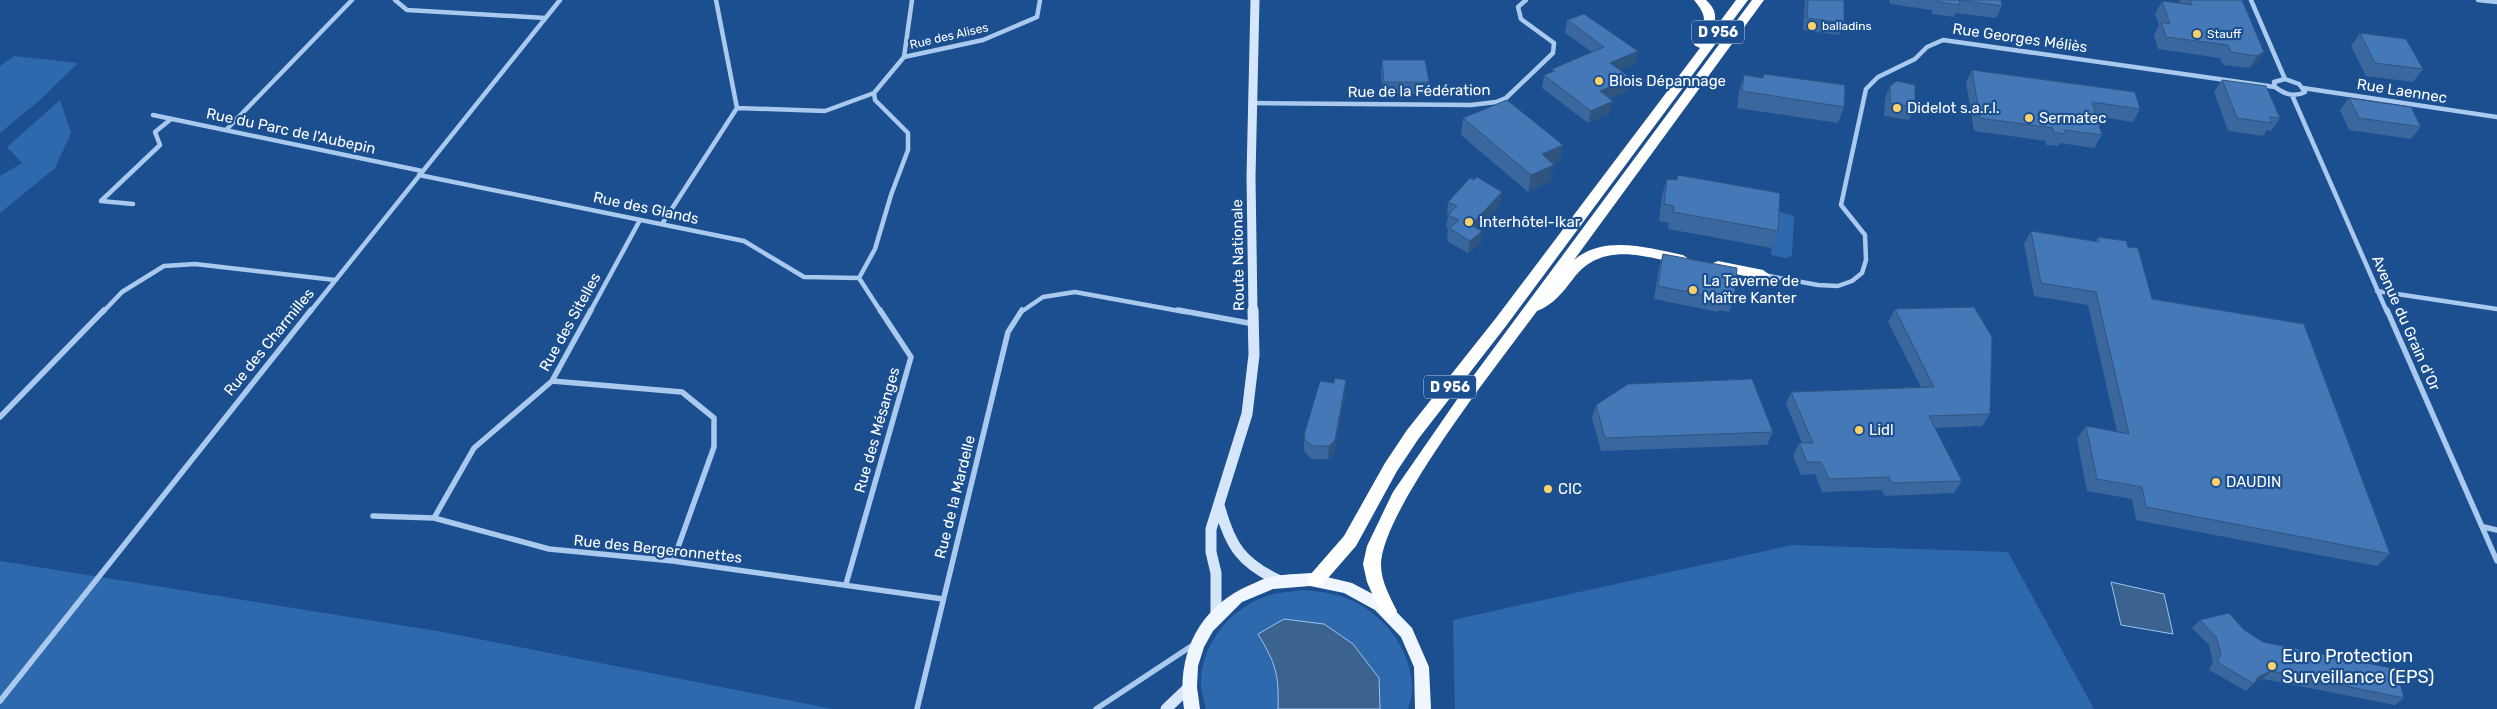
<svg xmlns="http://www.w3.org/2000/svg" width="2497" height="709" font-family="Rubik,sans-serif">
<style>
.green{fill:#2e69ad}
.water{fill:#3c6290;stroke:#9cc4f0}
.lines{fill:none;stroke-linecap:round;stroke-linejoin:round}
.street-far1{stroke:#a9c9ee;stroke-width:4.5}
.street{stroke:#a9c9ee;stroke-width:5.5}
.secondary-far1{stroke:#d6e6fa;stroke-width:9}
.secondary{stroke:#d6e6fa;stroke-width:11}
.primary{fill:#f0f6ff;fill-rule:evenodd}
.highway{fill:#fff;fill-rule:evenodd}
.wall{fill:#3a679d}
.shaded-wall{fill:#305480}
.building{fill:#4478b7;stroke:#305480}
.poi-dot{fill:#ffd166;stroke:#1b4f8f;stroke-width:2}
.labels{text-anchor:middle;stroke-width:4.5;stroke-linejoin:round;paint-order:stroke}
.far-poi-label{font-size:12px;fill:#fff;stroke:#1b4f8f;text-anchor:start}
.far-street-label{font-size:12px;fill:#fff;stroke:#1b4f8f}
.shield{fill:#1b4f8f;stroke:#bbcadd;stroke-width:1}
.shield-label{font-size:14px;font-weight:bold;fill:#fff}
.street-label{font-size:15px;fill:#fff;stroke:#1b4f8f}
.poi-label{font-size:15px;fill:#fff;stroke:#1b4f8f;text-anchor:start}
.near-poi-label{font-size:18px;fill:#fff;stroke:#1b4f8f;text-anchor:start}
</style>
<rect width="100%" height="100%" fill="#1b4f8f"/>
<!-- green -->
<path class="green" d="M14 56 78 63 40 100 0 133V66Z
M60 100 71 133 55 168 0 213V176L22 163 7 147Z
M1774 210 1794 216 1792 256 1786 258 1771 255Z
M1792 545 2008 552 2094 709H1455L1453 620Z
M0 561 443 632 833 709H0Z
M1301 590C1311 591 1322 591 1332 594 1375 603 1410 642 1412 686 1413 693 1410 702 1408 709H1206C1204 701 1201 691 1201 683 1201 642 1233 606 1270 595 1280 592 1291 592 1301 590Z"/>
<!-- water -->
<path class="water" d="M2111 582 2164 594 2173 634 2121 625Z
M1284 619 1324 624 1353 644 1379 678 1380 709H1278C1279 674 1276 664 1258 634Z"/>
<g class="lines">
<!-- street-far1 -->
<path class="street-far1" d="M395 0 407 10 545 18
M2251 0 2285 79
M2478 0 2497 2
M904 57 983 40 1037 17 1040 0
M2285 79 2299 84 2305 92C2294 98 2284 94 2275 87L2274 82Z
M2303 88 2497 117
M2292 95 2387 312
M1253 103 1471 105 1496 102 1506 98 1553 53 1554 43 1521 19 1518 7 1526 0
M737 108 825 111 874 93
M153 115 422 171
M227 129 352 0
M419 175 744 241 804 277 859 278
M133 204 101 201 160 145 155 132 171 119
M662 224 737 108 716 0
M1763 275 1818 285 1838 286 1852 281 1862 273 1866 260 1865 235 1841 205 1866 89 1878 77 1915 59 1927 47 1943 40 2275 87
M2377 291 2497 309
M103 312 122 292 164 266 195 264 335 280
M310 312 560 0
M590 312 640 220
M881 312 859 278 875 249 891 195 908 150V133L875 100 874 93 904 57 912 0
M1021 312 1043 297 1075 292 1185 312"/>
<!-- street -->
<path class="street" d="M1178 310 1254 324
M2387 310 2497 561
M552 381 682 392 714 418V447L673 561
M0 417 104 310
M373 516 434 518 549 549 673 561 943 599
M434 518 474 448 552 381 591 310
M2484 527 2497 530
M846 584 911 357 880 310
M0 701 311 310
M917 709 1008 332 1022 310
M1096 709 1196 643"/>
<!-- secondary-far1 -->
<path class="secondary-far1" d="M1253 312 1251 177 1255 0"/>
<!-- secondary -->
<path class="secondary" d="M1219 505C1230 546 1241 563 1280 581
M1216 615V573L1211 552V529L1247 414 1254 355 1253 310
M1166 709 1188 688"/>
<!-- primary -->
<path class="primary" d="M1310 573 1352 583 1386 601 1412 628 1429 667 1431 709H1415L1414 667 1401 637 1375 610 1344 593 1310 586 1273 589 1242 602 1213 631 1204 647 1198 666 1197 687 1200 709H1184C1176 654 1199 607 1250 585 1257 582 1264 578 1271 577 1284 574 1297 574 1310 573Z"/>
<!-- highway -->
<path class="highway" d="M1694 0H1706C1719 12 1716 20 1710 35L1736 0H1748L1506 326 1419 438 1397 471 1356 546 1322 585 1316 587 1310 585 1307 580 1310 575 1344 536 1385 463 1407 430 1496 318 1700 48 1694 45C1703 22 1711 21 1694 0Z
M1752 0H1764L1574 260C1604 234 1649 248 1683 255L1690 260 1683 265C1643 256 1602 241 1573 279 1563 292 1553 305 1537 311 1501 360 1381 511 1381 565 1381 581 1390 597 1397 611L1394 616 1388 619 1382 616 1367 582 1363 564 1367 546 1393 492 1474 375Z
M1718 261 1763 270 1770 275 1763 280 1713 269 1711 266 1713 263Z"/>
</g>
<!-- wall -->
<path class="wall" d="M1805 0H1844V23L1839 35 1803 30Z
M1889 0H2001L2002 6 1996 18 1956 13 1954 17 1932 14V10L1890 4Z
M2179 0H2242L2264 52 2256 64 2249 68 2223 65 2220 58 2158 49 2154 35 2159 25 2155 14 2162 1 2180 3Z
M1567 20 1638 51 1635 64 1620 70 1631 78 1628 91 1610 98V113L1588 123 1542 88 1544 75 1552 72V69L1592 52 1565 33Z
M2360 33 2423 69 2413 82 2366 76 2351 46Z
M1382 60 1429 82 1427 94H1383L1381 73Z
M1972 70 2140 109 2133 122 2096 116 2102 135 2094 148 2060 143 2058 146 2046 145V141L1974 131 1966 82Z
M1744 75 1844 107 1838 123 1737 108 1739 92Z
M2222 80 2280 118 2271 131 2267 130 2263 136 2228 131 2214 92Z
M1890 86 1915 107 1909 120 1884 116 1885 99Z
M2349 98 2421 127 2411 139 2349 130 2340 110Z
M1463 118 1560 161 1553 164 1550 181 1528 192 1461 135Z
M1678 175 1778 231 1772 248 1668 229 1669 223 1659 221 1662 195 1667 179 1676 180Z
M1448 202 1500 204 1478 229 1482 231 1480 244 1468 253 1447 241 1448 229 1446 228 1448 215 1447 214Z
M2031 231 2095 242 2098 237 2128 247 2152 299 2390 554 2377 566 2136 520 2132 499 2087 491 2077 439 2086 426 2117 432 2088 305 2034 296 2024 244Z
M1663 254 1734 299 1729 312 1719 310 1718 312 1654 299 1659 267Z
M1895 309 1990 414 1982 426 1935 428 1962 481 1954 493 1885 496 1882 490 1822 492 1815 474 1801 475 1793 456 1799 443H1802L1786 404 1791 392 1921 387 1888 322Z
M1346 380 1345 393 1334 453 1328 459H1312L1305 453 1304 448V435L1334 383Z
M1596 405 1773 432 1767 445 1601 451 1592 418Z
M2200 620 2244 630 2263 642 2404 698 2395 705 2263 679 2255 682 2246 691 2209 670 2213 662 2209 645 2192 628Z"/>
<!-- shaded-wall -->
<path class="shaded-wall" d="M1638 51 1635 64 1608 76 1610 63Z
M2264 52 2256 64 2249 68 2257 56Z
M1631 78 1628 91 1597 104 1600 91Z
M1613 101 1610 113 1588 123 1591 111Z
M1563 145 1560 161 1538 171 1542 154Z
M1554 165 1550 181 1528 192 1531 175Z
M1502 192 1500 204 1469 238 1471 225Z
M1482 231 1480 244 1468 253 1470 241Z
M1346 380 1345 393 1334 453 1328 459 1329 446Z
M2271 671 2263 679 2253 683 2258 677Z"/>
<!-- building -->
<path class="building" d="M1808 0H1844V23L1807 18Z
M1937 0H2001L2002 6 1959 0 1960 5 1938 2Z
M2190 0H2242L2264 52 2257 56 2231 52 2228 45 2166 37 2161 22 2170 24 2162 1 2192 5Z
M1584 14 1638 51 1610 63 1631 78 1600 91 1613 101 1591 111 1544 75 1555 71 1552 69 1604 47 1567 20Z
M2360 33 2406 39 2423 69 2375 63Z
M1382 60H1425L1429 82H1384Z
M1972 70 2135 92 2140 109 2092 102 2102 135 2065 130V134L2053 132V128L1980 118Z
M1764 74 1845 85 1844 107 1742 91 1744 75 1763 78Z
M2222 80 2266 86 2280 118 2269 117 2272 123 2237 118Z
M1897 81 1915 85V107L1890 103V86Z
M2349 98 2411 107 2421 127 2359 118Z
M1507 100 1563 145 1542 154 1554 165 1531 175 1463 118Z
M1678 175 1780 193 1778 231 1673 212 1674 206 1664 204 1667 179 1677 180Z
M1477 177 1502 192 1471 225 1482 231 1470 241 1449 228 1459 220 1448 215 1457 206 1448 202 1470 178 1474 180Z
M2031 231 2099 242 2098 237 2126 241 2128 247 2138 248 2152 299 2304 324 2390 554 2146 507 2142 487 2097 479 2086 426 2129 434 2096 292 2041 283Z
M1663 254 1737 268 1734 299 1723 297V299L1658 286Z
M1974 307 1992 337 1990 414 1929 416 1962 481 1892 483 1889 477 1829 479 1821 462H1807L1799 443H1813L1791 392 1934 387 1895 309Z
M1335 378 1346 380 1335 440 1329 446H1313L1306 441 1304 435 1320 381 1334 383Z
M1752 379 1773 432 1605 438 1596 405 1628 384Z
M2229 613 2244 630 2263 642 2396 669 2404 698 2271 671 2258 677 2254 684 2217 662 2221 654 2216 637 2200 620Z"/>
<!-- markers -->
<g class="poi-dot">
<circle cx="1812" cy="26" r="5"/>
<circle cx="2197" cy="34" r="5"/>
<circle cx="1599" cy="81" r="5"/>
<circle cx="1897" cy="108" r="5"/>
<circle cx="2029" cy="118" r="5"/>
<circle cx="1469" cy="222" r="5"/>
<circle cx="1693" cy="290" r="5"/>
<circle cx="1859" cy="430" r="5"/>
<circle cx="2216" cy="482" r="5"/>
<circle cx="1548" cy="489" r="5"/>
<circle cx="2272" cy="666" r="5"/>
</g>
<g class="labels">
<!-- far-poi labels -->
<g class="far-poi-label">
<text x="1822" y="30">balladins</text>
<text x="2207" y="38">Stauff</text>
</g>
<!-- far-street labels -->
<g class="far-street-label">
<text transform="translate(949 36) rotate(-13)" y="4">Rue des Alises</text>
</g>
<!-- shield labels -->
<g class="shield">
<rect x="1692" y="20.5" width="52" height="23" rx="4"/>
<rect x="1424" y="375.5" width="52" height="23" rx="4"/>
</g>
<g class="shield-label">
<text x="1718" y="37">D 956</text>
<text x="1450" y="392">D 956</text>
</g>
<!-- street labels -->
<g class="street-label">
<text transform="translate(2020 38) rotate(8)" y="5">Rue Georges Méliès</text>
<text transform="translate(1419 91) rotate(-1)" y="5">Rue de la Fédération</text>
<text transform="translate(2402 91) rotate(9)" y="5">Rue Laennec</text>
<text transform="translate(291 131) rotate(12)" y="5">Rue du Parc de l'Aubepin</text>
<text transform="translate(646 208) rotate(12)" y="5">Rue des Glands</text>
<text transform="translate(1238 255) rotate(-91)" y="5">Route Nationale</text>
<text transform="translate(570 322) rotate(-61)" y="5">Rue des Sitelles</text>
<text transform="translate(2406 323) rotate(66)" y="5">Avenue du Grain d'Or</text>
<text transform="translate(269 342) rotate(-51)" y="5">Rue des Charmilles</text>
<text transform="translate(877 430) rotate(-74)" y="5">Rue des Mésanges</text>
<text transform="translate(955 497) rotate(-76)" y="5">Rue de la Mardelle</text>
<text transform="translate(658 549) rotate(6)" y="5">Rue des Bergeronnettes</text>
</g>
<!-- poi labels -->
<g class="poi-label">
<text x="1609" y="86">Blois Dépannage</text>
<text x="1907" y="113">Didelot s.a.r.l.</text>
<text x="2039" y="123">Sermatec</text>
<text x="1479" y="227">Interhôtel-Ikar</text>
<text x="1703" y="286">La Taverne de<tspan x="1703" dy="17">Maître Kanter</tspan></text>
<text x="1869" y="435">Lidl</text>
<text x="2226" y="487">DAUDIN</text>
<text x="1558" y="494">CIC</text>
</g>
<!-- near-poi labels -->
<g class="near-poi-label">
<text x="2282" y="662">Euro Protection<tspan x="2282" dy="21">Surveillance (EPS)</tspan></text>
</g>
</g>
</svg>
